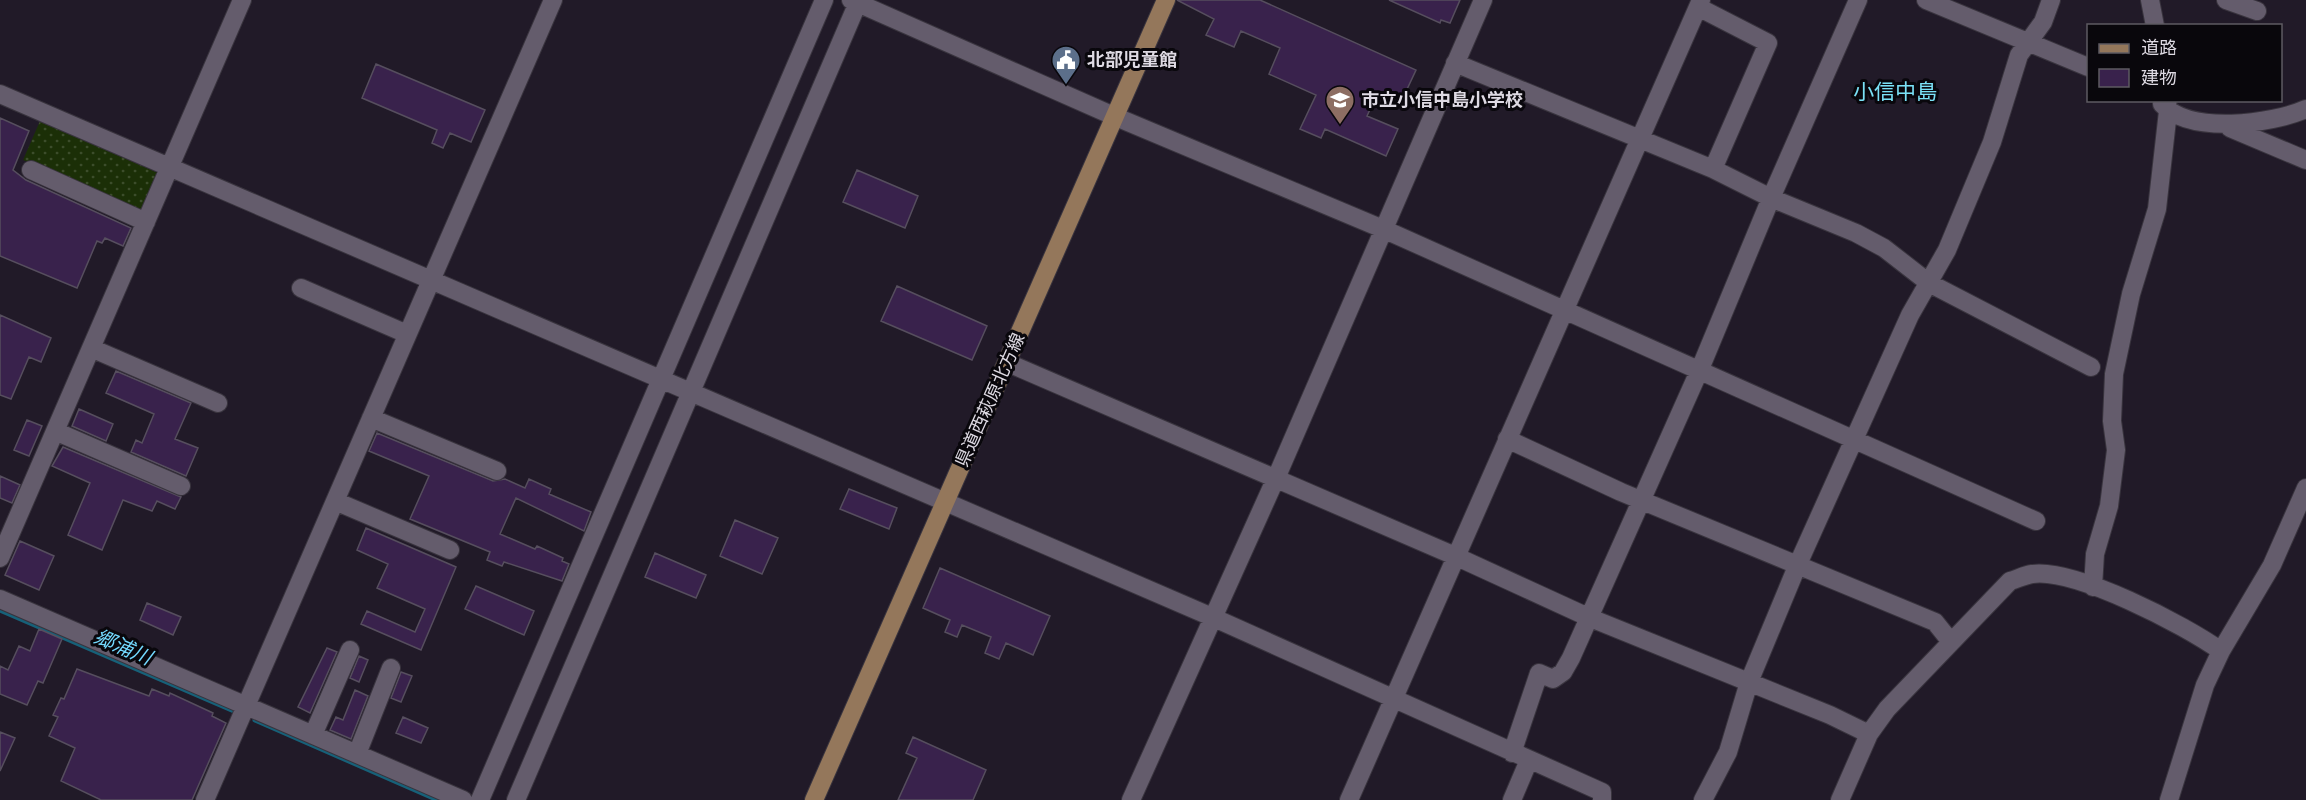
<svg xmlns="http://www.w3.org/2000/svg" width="2306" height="800" font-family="'Titillium Web','Noto Sans JP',sans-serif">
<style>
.grass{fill:url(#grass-dots)}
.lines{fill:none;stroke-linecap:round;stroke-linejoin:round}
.stream{stroke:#176179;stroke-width:5}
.building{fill:#39224c;stroke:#564e5e;stroke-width:1.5}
.minor-casing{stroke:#39343e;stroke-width:20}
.major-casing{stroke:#39343e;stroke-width:20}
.minor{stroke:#645c6c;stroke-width:18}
.major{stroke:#94775b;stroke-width:18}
.labels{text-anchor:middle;stroke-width:6;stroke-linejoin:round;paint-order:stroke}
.poi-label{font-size:18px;font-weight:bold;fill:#dedae3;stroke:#09070c;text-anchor:start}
.street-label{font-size:18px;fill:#dedae3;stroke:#09070c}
.water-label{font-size:20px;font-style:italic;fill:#73d9fe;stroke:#09070c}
.quarter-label{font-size:21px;fill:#7ae1f6;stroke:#09070c}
</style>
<defs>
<pattern id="grass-dots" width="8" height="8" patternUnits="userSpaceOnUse" patternTransform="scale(1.5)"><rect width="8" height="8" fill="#1b2f07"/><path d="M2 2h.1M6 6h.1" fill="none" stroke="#3c4d2b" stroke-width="1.8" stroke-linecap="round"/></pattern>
</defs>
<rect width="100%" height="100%" fill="#211a28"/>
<!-- grass -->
<path class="grass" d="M40 121 158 173 141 211 23 160Z"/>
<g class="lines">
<!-- stream -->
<path class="stream" d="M0 610 234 711
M255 720 438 800"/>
</g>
<!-- building -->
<path class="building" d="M1177 0H1260L1416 70 1401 102 1378 92 1367 116 1398 129 1386 156 1325 129 1321 138 1300 129 1316 95 1269 74 1280 48 1241 31 1234 47 1206 35 1214 19Z
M1389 0H1460L1450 23 1441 20 1440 23Z
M376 64 485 110 471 142 450 133 443 148 432 143 437 130 362 98Z
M0 118 29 131 13 170 26 180 131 228 123 246 105 238 102 243 97 241 77 288 0 256Z
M857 170 918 196 905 228 843 202Z
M897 286 987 326 972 360 881 321Z
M0 315 51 338 41 362 29 357 11 399 0 395Z
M116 371 191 403 175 439 198 448 186 476 131 452 136 440 142 443 154 414 106 393Z
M79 409 113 424 106 441 72 426Z
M27 420 42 426 29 456 14 450Z
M377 433 493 481 505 479 525 488 529 479 551 489 549 494 591 512 584 531 516 498 500 534 535 549 537 546 563 558 562 561 569 564 562 581 504 562 502 566 487 560 490 552 410 519 429 476 369 451Z
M63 447 181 497 175 509 157 501 152 511 123 500 102 550 68 535 90 483 52 466Z
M0 476 20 485 12 503 0 498Z
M849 489 897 508 889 529 840 509Z
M735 520 778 538 762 574 720 556Z
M366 528 456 567 421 650 361 624 367 611 415 632 425 609 377 588 388 564 357 550Z
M20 541 54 556 39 590 5 575Z
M655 553 706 575 696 598 645 577Z
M940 568 1050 616 1033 655 1006 643 999 659 985 653 991 637 962 625 957 637 945 632 950 620 923 608Z
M476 586 534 611 524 635 465 609Z
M147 603 181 617 173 635 140 620Z
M39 629 62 639 43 683 38 681 27 705 0 694V666L8 670 19 646 30 651Z
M327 648 337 652 310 713 298 707Z
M359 656 368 660 359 682 350 678Z
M77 669 149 696 152 689 169 696 170 693 213 713 212 716 226 723 192 800H101L61 781 75 748 49 736 58 717 53 715 61 698 64 699Z
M401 672 412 676 401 702 391 698Z
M355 690 368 696 351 739 330 730 336 717 343 720Z
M403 717 428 728 421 743 396 733Z
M0 732 15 738 0 771Z
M913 737 986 770 973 800H898L917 758 906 753Z"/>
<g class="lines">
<!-- minor casing -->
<g class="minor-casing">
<path id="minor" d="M851 0 1116 117 1383 229 2036 521
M1926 0 2088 67
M2150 0 2155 26
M2226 0 2257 11
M1698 7 1768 43 1713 169
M1455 63 1713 169 1771 198 1856 233 1884 248 1929 283 2091 367
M0 94 1212 617 1602 792V800
M2162 104C2190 135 2272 124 2306 109
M2230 128 2306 160
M31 170 146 222
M301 288 407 334
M91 348 218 403
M1008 363 1455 556 1588 617 1830 715 1869 734
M371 418 497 471
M55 431 181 486
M1507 439 1621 492 1935 622 1951 642
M335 501 450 550
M0 558 242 0
M2093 587 2095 554 2109 506 2116 450 2112 421 2114 374 2131 294 2157 209 2168 111 2167 100
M0 599 463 800
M313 735 350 650
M1512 753 1539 673 1553 679 1563 672 1571 658 1700 369 1771 198 1858 0
M357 754 391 668
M205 800 553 0
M480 800 824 0
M516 800 859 0
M1131 800 1280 469 1483 0
M1349 800 1701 0
M1512 800 1529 760
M1703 800 1728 752 1749 682 1798 564 1910 315 1947 250 1992 142 2019 55 2043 22 2051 0
M1840 800 1869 734 1887 709 2010 581C2017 579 2025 575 2032 574 2075 568 2185 625 2221 651
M2169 800 2205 685 2221 651 2272 565 2306 488"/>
</g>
<!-- major casing -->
<g class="major-casing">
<path id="major" d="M814 800 1166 0"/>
</g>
<!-- minor -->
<use href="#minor" class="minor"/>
<!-- major -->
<use href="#major" class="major"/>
</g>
<!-- icons -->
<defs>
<g id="civic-pin" transform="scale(1.5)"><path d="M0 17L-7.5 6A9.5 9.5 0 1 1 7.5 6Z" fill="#5c6f8a" stroke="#09070c"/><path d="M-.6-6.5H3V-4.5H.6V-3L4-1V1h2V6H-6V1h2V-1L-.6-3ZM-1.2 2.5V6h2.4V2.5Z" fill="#fff"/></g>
<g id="school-pin" transform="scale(1.5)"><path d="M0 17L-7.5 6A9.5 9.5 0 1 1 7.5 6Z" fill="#8d6e63" stroke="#09070c"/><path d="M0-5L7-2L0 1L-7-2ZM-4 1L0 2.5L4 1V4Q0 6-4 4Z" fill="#fff"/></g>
</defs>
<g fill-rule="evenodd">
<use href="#civic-pin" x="1066" y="60"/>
<use href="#school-pin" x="1340" y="100"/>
</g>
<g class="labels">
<!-- poi labels -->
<g class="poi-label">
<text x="1087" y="66">北部児童館</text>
<text x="1361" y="106">市立小信中島小学校</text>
</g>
<!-- street labels -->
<g class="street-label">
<text transform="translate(990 400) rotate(-66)" y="6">県道西萩原北方線</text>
</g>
<!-- water labels -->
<g class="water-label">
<text transform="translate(123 647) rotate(23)" y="7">郷浦川</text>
</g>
<!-- quarter labels -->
<g class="quarter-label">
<text x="1895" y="99">小信中島</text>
</g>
</g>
<!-- legend -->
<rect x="2087" y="24" width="195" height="78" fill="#09070c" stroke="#5e5b62" stroke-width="1.5"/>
<rect x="2099" y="44" width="30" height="9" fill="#94775b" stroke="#5e5b62" stroke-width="1.5"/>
<text x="2141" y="54" font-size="18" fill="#dedae3">道路</text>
<rect x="2099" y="69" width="30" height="18" fill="#39224c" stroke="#5e5b62" stroke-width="1.5"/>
<text x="2141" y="84" font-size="18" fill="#dedae3">建物</text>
</svg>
